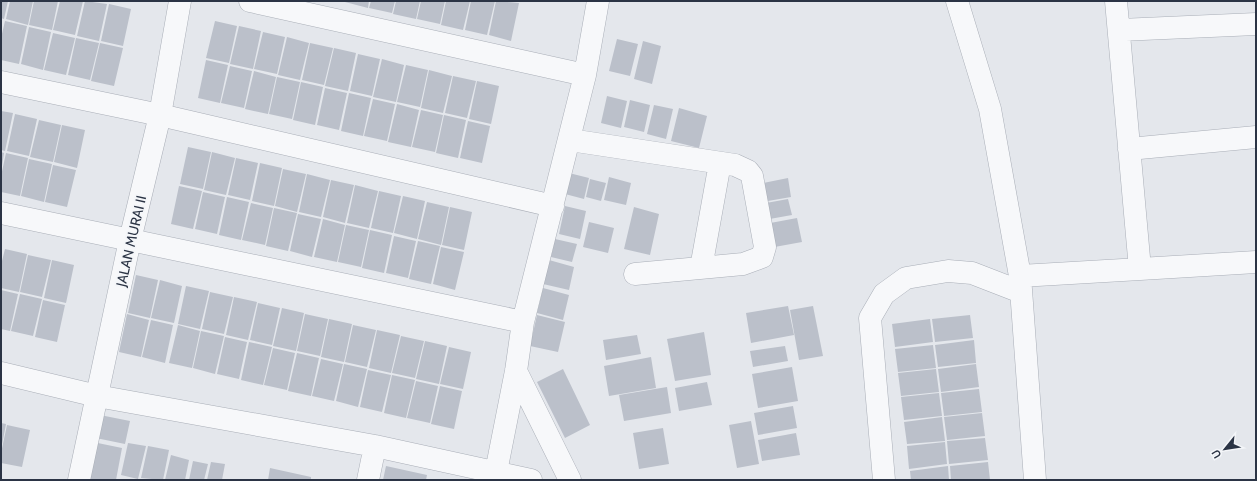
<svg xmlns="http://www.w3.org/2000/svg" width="1257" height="481" font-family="Cabin,sans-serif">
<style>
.building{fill:#bbc0ca}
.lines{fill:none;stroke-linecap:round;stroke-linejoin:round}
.minor-casing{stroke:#a9aeb7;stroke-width:23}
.minor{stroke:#f7f8fa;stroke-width:22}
.labels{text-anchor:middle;stroke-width:3.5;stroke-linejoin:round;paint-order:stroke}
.street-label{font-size:14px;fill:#2b3445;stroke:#f4f6f9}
</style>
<rect width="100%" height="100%" fill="#e4e7ec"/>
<!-- building -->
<path class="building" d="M1 1H8L4 19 1 18Z
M10 1H33L28 25 6 19Z
M34 1H58L52 30 29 25Z
M60 1H83L75 35 53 30Z
M85 1 107 4 99 41 77 36Z
M346 1H369L368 8 345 2Z
M371 1H395L392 13 369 8Z
M396 1H420L416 19 393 14Z
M421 1H445L440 24 417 19Z
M446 1H470L463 30 441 25Z
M471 1H495L487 35 465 30Z
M496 1 519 3 511 41 489 35Z
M109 4 131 9 123 46 101 41Z
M5 21 27 26 19 64 1 60V38Z
M215 21 237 26 229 63 206 58Z
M239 26 261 31 253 69 230 64Z
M29 27 51 32 43 70 21 64Z
M263 32 285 37 277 74 254 69Z
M53 33 75 38 66 75 44 70Z
M287 37 309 43 300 80 278 75Z
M76 38 99 43 90 80 68 75Z
M617 39 638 44 630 76 609 71Z
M643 41 661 46 652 84 634 79Z
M100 43 123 48 114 86 91 81Z
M310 43 333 48 324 85 302 80Z
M334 48 356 53 348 91 325 86Z
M358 54 380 59 372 96 350 91Z
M382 59 404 65 396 102 373 97Z
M206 60 228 65 220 103 198 98Z
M406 65 428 70 420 107 397 102Z
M230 66 252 71 244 108 221 103Z
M429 70 452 76 443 113 421 108Z
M254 71 276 77 268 114 245 109Z
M453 76 476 81 467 118 445 113Z
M277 77 300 82 292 119 269 114Z
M477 81 499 86 491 124 469 119Z
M301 82 323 87 315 125 293 120Z
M325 88 347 93 339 130 317 125Z
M349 93 371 98 363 136 341 131Z
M607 96 627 101 621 128 601 123Z
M373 99 395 104 387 141 364 136Z
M630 100 650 105 644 132 624 127Z
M397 104 419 110 411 147 388 142Z
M654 105 673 109 666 139 647 134Z
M679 108 707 116 699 148 671 141Z
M421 110 443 115 435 152 412 147Z
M1 111 13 113 5 151 1 150Z
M15 114 37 119 29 156 7 151Z
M444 115 466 120 458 158 436 153Z
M39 120 61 125 53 162 30 157Z
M468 121 490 126 482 163 460 158Z
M62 125 85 130 77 168 54 162Z
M188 147 211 152 203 189 180 184Z
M1 152 4 153 2 166H1Z
M212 152 235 158 226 195 204 190Z
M6 153 28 158 20 196 1 192V176Z
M236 158 258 163 250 200 228 195Z
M29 159 52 164 44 202 21 196Z
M260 163 282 168 274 206 252 201Z
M53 165 76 170 67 207 45 202Z
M283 169 306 174 297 212 275 206Z
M569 173 589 178 584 199 565 194Z
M307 174 330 180 321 217 299 212Z
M609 177 631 183 626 205 604 200Z
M788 178 791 197 762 202 758 184Z
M590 179 606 183 601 201 586 197Z
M331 180 354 185 345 223 323 217Z
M355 185 378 191 369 228 347 223Z
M179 186 202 191 193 229 171 224Z
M379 191 401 196 393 233 371 228Z
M203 192 225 197 217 234 195 229Z
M403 196 425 201 417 239 394 233Z
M227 197 249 202 241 240 219 235Z
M788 199 792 215 764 220 761 204Z
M427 202 449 207 441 245 418 239Z
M251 203 273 208 265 245 242 240Z
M565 206 586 211 580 239 559 234Z
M450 207 472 212 464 250 442 245Z
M634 207 659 214 650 255 624 249Z
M274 208 297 213 288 251 266 246Z
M298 214 321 219 312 257 290 251Z
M797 218 802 242 769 248 765 224Z
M323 219 345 225 337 262 314 257Z
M589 222 614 228 608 253 583 247Z
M346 225 369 230 361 267 338 262Z
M370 230 392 235 384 273 362 268Z
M394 236 416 241 408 278 386 273Z
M555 239 577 244 572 262 551 257Z
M418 241 440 246 431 284 409 279Z
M441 247 464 252 455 290 433 284Z
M5 249 27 254 19 292 1 288V265Z
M28 255 51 260 42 297 20 292Z
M52 260 74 265 66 303 44 298Z
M549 260 574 267 569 290 543 284Z
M136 275 158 280 150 318 128 313Z
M160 280 182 286 174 323 151 318Z
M186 286 209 291 200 329 178 324Z
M543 288 569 295 563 320 537 313Z
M1 290 18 294 10 331 1 329Z
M210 292 233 297 224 334 202 329Z
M20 294 42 299 33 336 11 331Z
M234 297 257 302 248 340 226 335Z
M43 300 65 305 57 342 35 337Z
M258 303 280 308 272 345 250 340Z
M788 306 794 335 751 343 746 313Z
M813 306 823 356 799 360 790 310Z
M282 308 304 313 296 351 273 346Z
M127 314 149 320 141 357 119 352Z
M305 314 328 319 320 356 297 351Z
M537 315 565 322 558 352 530 346Z
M970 315 973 338 935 342 932 319Z
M329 319 352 324 344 362 321 357Z
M930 319 933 342 895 347 892 324Z
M151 320 173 325 165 363 142 357Z
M178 325 200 331 192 368 169 363Z
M353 325 376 330 367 367 345 362Z
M377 330 400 335 391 373 369 368Z
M201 331 224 336 215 374 193 368Z
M704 332 711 375 675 381 667 339Z
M637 335 641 354 606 360 603 340Z
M401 336 424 341 415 378 392 373Z
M225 337 247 342 239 379 217 374Z
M974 340 976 363 938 367 935 345Z
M425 341 447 346 439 384 416 379Z
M249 342 272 347 263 385 241 380Z
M933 345 936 368 898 372 895 349Z
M785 346 788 361 753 367 750 351Z
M449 347 471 352 463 389 440 384Z
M273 348 295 353 287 390 264 385Z
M297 353 319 358 311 396 288 391Z
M651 357 656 388 609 396 604 366Z
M321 359 343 364 334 401 312 396Z
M344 364 367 369 358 407 336 401Z
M976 364 979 387 941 392 938 369Z
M792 367 798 401 758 408 752 374Z
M563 369 590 425 565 438 537 382Z
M936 369 939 392 901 396 898 373Z
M368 370 391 375 382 412 360 407Z
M392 375 415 380 406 418 384 413Z
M416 381 438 386 430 423 407 418Z
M707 382 712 405 679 411 675 388Z
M440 386 462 391 454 429 431 424Z
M667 387 671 413 624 421 619 395Z
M979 389 982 412 944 416 941 393Z
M939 393 942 416 904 420 901 397Z
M793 406 797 428 758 435 754 413Z
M982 413 985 436 947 440 944 417Z
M95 414 130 421 125 444 91 437Z
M942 417 945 441 907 444 904 422Z
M751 421 759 464 737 468 729 425Z
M1 423 6 424 2 445 1 444Z
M7 425 30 430 22 467 1 463V453Z
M663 428 669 464 639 469 633 433Z
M796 433 800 455 762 461 758 440Z
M985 438 988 460 949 464 947 441Z
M88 441 122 448 116 480H80Z
M945 442 947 464 909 469 907 446Z
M128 443 146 446 138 479 121 475Z
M148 446 169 450 163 480 141 478Z
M171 455 189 460 185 480H165Z
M193 461 208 464 204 480H189Z
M211 462 225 464 222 480H207Z
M988 462 990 480H951L950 466Z
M386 466 427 475 426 480H383Z
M948 466 949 480H911L910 471Z
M270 468 311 477V480H268Z"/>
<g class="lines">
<!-- minor casing -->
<g class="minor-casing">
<path id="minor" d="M250 1 585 75
M957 1 990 109 1020 276 1035 480
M1120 30 1256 24
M1 82 160 115 553 206
M570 140 735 165 748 171 752 176 765 247 762 257 743 264 635 274
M1129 149 1256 137
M1 213 523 322
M701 268 720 163
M1140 269 1256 262
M1020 276 1140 269 1116 1
M516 371 570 480
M1 373 97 396 375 446 531 480
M496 472 516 371 523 322 585 75 598 1
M79 480 130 240 160 115 180 1
M368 480 375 446
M884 480 870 318 884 294 906 278 948 271 972 273 1021 292"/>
</g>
<!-- minor -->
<use href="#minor" class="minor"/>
</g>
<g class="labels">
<!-- street labels -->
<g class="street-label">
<text transform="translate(131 241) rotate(-77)" y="5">JALAN MURAI II</text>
</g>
</g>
<!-- border -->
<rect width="1257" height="481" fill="none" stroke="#2b3445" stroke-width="4"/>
<!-- north arrow -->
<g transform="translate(1225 449) rotate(240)" stroke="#f4f6f9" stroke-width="3" paint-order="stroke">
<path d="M0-3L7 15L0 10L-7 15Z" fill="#2b3445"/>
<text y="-6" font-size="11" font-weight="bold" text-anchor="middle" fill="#2b3445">U</text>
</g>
</svg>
